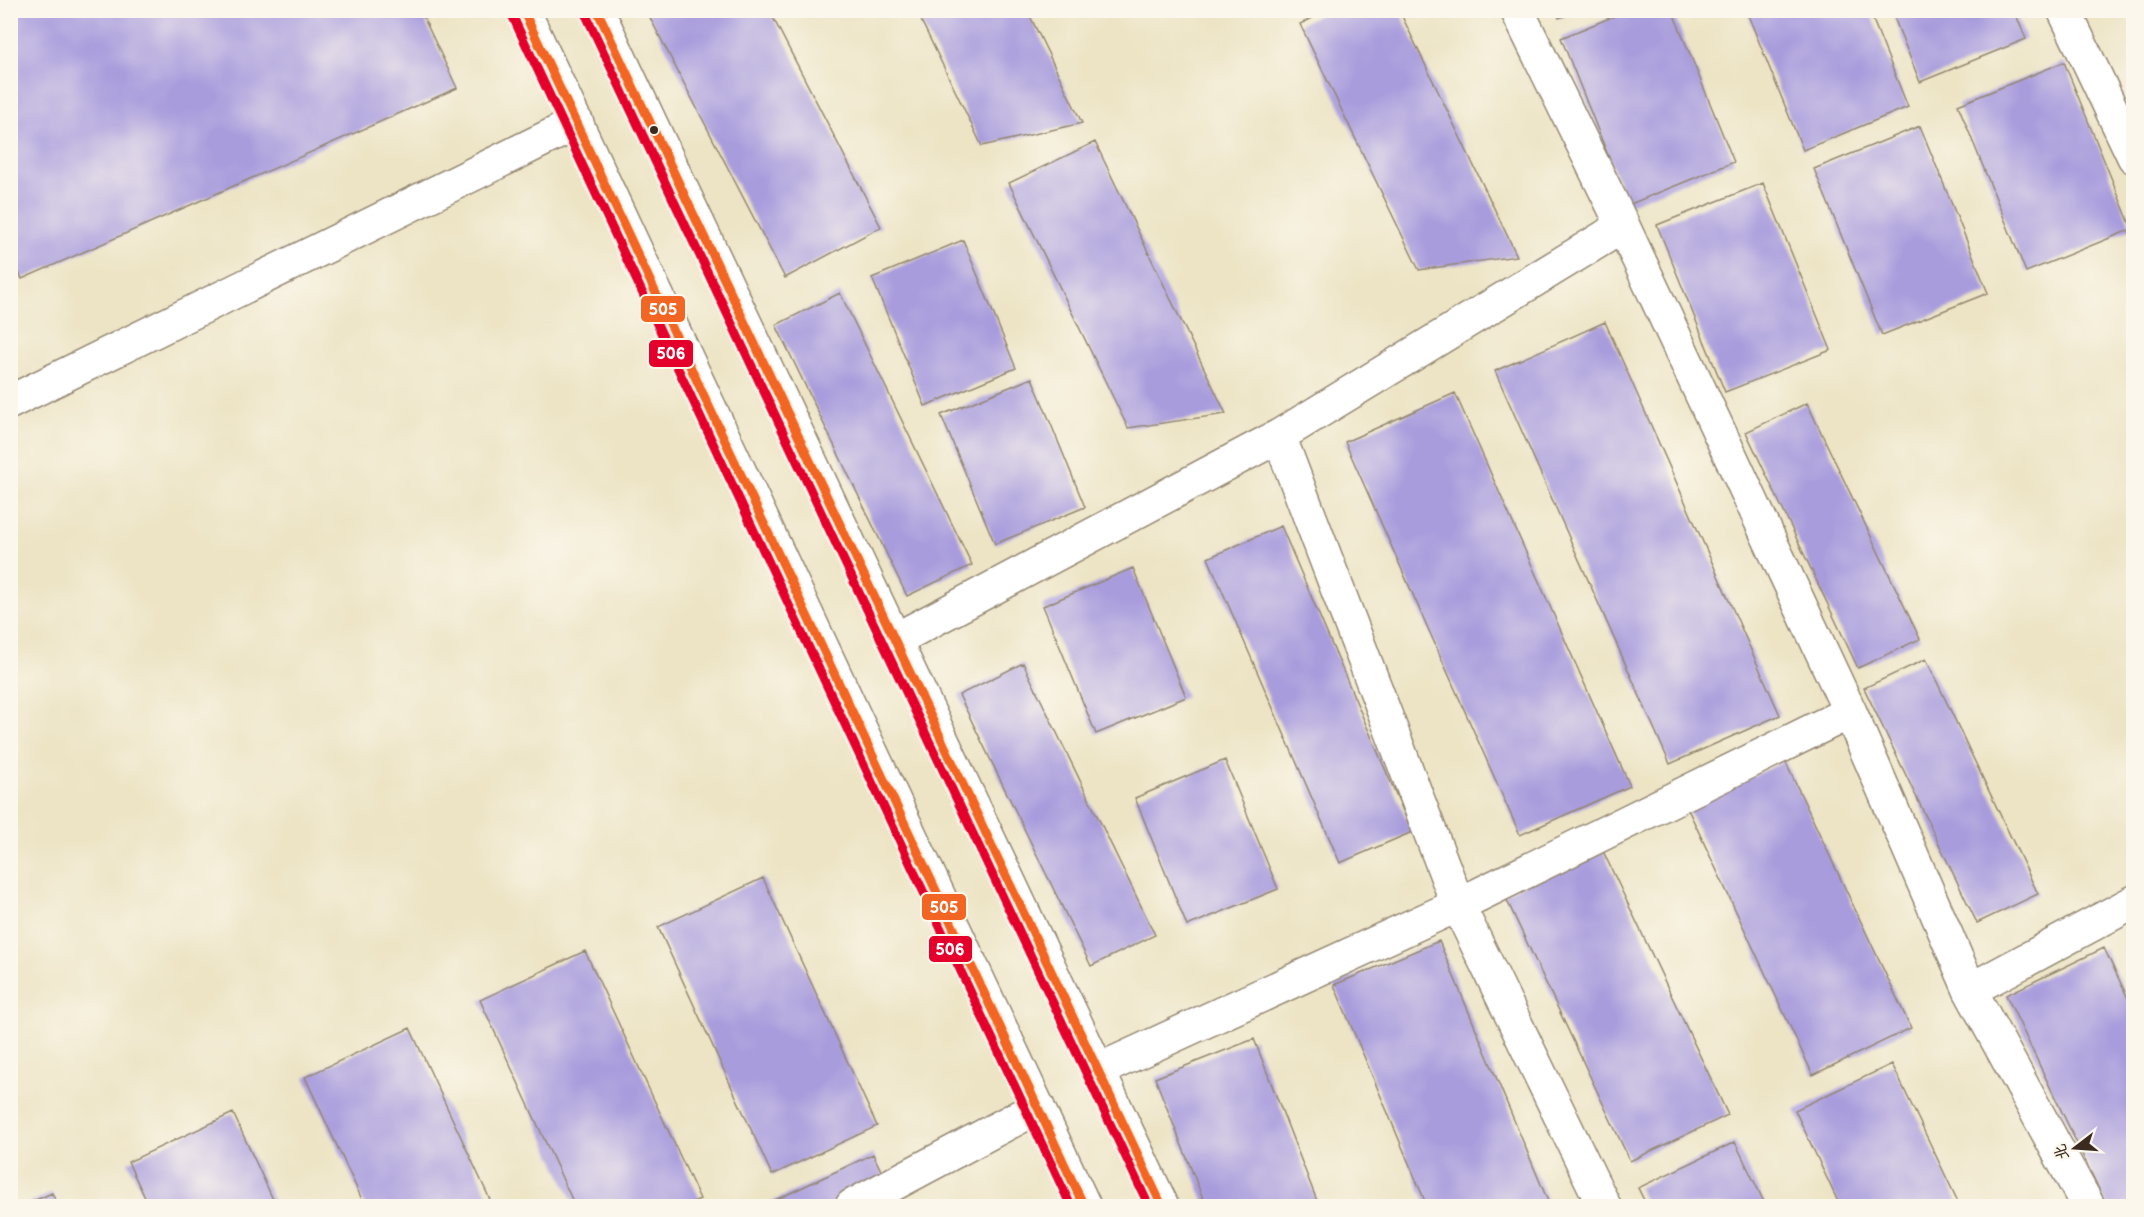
<svg xmlns="http://www.w3.org/2000/svg" width="2144" height="1217" font-family="'Balsamiq Sans','LXGW WenKai TC',sans-serif">
<style>
.building{fill:#a99cdd}
.lines{fill:none;stroke-linecap:round;stroke-linejoin:round}
.minor-casing{stroke:#948772;stroke-width:36}
.tertiary-casing{stroke:#948772;stroke-width:36}
.minor{stroke:#fff;stroke-width:33}
.tertiary{stroke:#fff;stroke-width:33}
.bus-1-casing{stroke:#fbf7ec;stroke-width:14}
.bus-2-casing{stroke:#fbf7ec;stroke-width:14}
.bus-1{stroke:#f26522;stroke-width:9}
.bus-2{stroke:#e4002b;stroke-width:9}
.bus-dot{fill:#3b2a1e;stroke:#fbf7ec;stroke-width:2}
.line-badge{stroke:#fbf7ec;stroke-width:2}
.badge-label{font-size:16px;text-anchor:middle;font-weight:bold;fill:#fff}
</style>
<rect width="100%" height="100%" fill="#fbf7ec"/>
<filter id="ink" filterUnits="userSpaceOnUse"><feTurbulence type="fractalNoise" baseFrequency=".0167" numOctaves="2"/><feDisplacementMap in="SourceGraphic" scale="12" xChannelSelector="R" yChannelSelector="G"/><feConvolveMatrix kernelMatrix="1 2 1 2 8 2 1 2 1" color-interpolation-filters="sRGB"/></filter>
<filter id="wash" filterUnits="userSpaceOnUse"><feTurbulence type="fractalNoise" baseFrequency=".008" numOctaves="4" result="noise"/><feDisplacementMap in="SourceGraphic" scale="24" xChannelSelector="R" yChannelSelector="G"/><feGaussianBlur stdDeviation="1.35" result="paint"/><feColorMatrix in="noise" values="0 0 0 0 0 0 0 0 0 0 0 0 0 0 0 0 0 1.4 0 .05"/><feComposite in="paint" operator="in"/></filter>
<g filter="url(#wash)">
<rect width="100%" height="100%" fill="#ede4c5"/>
<g id="blocks">
<!-- building -->
<path class="building" d="M10 10H420L457 88 22 279 10 252Z
M646 10H769L881 227 785 278Z
M916 10H1027L1082 123 982 146Z
M1329 10H1399L1517 256 1419 270 1300 24Z
M1556 10H1577V11L1559 18Z
M1629 10H1672L1734 162 1628 205 1561 38Z
M1746 10H1869L1908 107 1803 150Z
M1891 10H2014L2026 39 1920 82Z
M2064 62 2132 229 2026 272 1958 105Z
M1920 126 1988 293 1882 335 1814 169Z
M1095 142 1226 414 1128 428 1009 183Z
M1763 183 1831 350 1725 392 1657 225Z
M963 240 1016 368 925 406 872 278Z
M840 293 972 565 907 596 776 325Z
M1605 322 1780 715 1670 764 1495 371Z
M1032 378 1085 507 995 544 941 415Z
M1455 393 1630 786 1520 835 1345 442Z
M1807 403 1920 639 1858 668 1746 432Z
M1281 526 1412 832 1340 863 1208 558Z
M1133 568 1186 697 1096 734 1043 606Z
M1926 659 2038 894 1977 923 1864 688Z
M1023 663 1155 935 1091 966 959 695Z
M1225 760 1278 889 1187 926 1135 798Z
M1785 761 1911 1028 1813 1075 1687 807Z
M1601 847 1728 1115 1630 1161 1504 894Z
M763 878 877 1126 772 1175 658 927Z
M1439 941 1550 1206H1427L1334 985Z
M2104 948 2134 1011V1206H2107L2006 995Z
M585 951 700 1199 683 1206H575L480 1000Z
M410 1028 493 1206H365L305 1077Z
M1254 1039 1319 1206H1206L1155 1078Z
M1892 1064 1960 1206H1840L1795 1110Z
M233 1113 276 1206H149L128 1162Z
M1735 1142 1766 1206H1647L1638 1188Z
M873 1154 898 1206H770L769 1203Z
M52 1193 58 1206H22Z"/>
</g>
</g>
<g filter="url(#ink)">
<use href="#blocks" fill-opacity="0" stroke="#948772" stroke-width="1.5"/>
<g class="lines">
<!-- minor casing -->
<g class="minor-casing">
<path id="minor" d="M1517 10 1623 226 1850 712 1970 990 2088 1206
M2064 10 2134 157
M10 402 577 123
M1279 436 1458 905 1604 1206
M895 640 1279 436 1623 226
M1970 990 2134 902
M1099 1070 1458 905 1850 712
M852 1206 1038 1107"/>
</g>
<!-- tertiary casing -->
<g class="tertiary-casing">
<path id="tertiary" d="M523 10 1084 1206
M597 10 1162 1206"/>
</g>
<!-- minor -->
<use href="#minor" class="minor"/>
<!-- tertiary -->
<use href="#tertiary" class="tertiary"/>
<!-- bus-1 casing -->
<g class="bus-1-casing">
<path id="bus-1" d="M523 10 1084 1206
M597 10 1162 1206"/>
</g>
<!-- bus-2 casing -->
<g class="bus-2-casing">
<path id="bus-2" d="M512 15 1071 1206
M586 15 1149 1206"/>
</g>
<!-- bus-1 -->
<use href="#bus-1" class="bus-1"/>
<!-- bus-2 -->
<use href="#bus-2" class="bus-2"/>
</g>
</g>
<!-- markers -->
<circle class="bus-dot" cx="654" cy="130" r="5"/>
<g class="line-badge">
<rect x="640" y="295" width="46" height="28" rx="6" fill="#f26522"/>
<rect x="648" y="339" width="46" height="29" rx="6" fill="#e4002b"/>
<rect x="921" y="893" width="46" height="28" rx="6" fill="#f26522"/>
<rect x="928" y="935" width="45" height="28" rx="6" fill="#e4002b"/>
</g>
<g class="badge-label">
<text x="663" y="315">505</text>
<text x="671" y="359">506</text>
<text x="944" y="913">505</text>
<text x="950" y="955">506</text>
</g>
<!-- margin -->
<rect width="2144" height="1217" fill="none" stroke="#fbf7ec" stroke-width="36"/>
<!-- north arrow -->
<g transform="translate(2075 1148) rotate(253)" stroke="#fbf7ec" stroke-width="4.5" paint-order="stroke">
<path d="M0-4.5L10 22L0 15L-10 22Z" fill="#3b2a1e"/>
<text y="-9" font-size="16" font-weight="bold" text-anchor="middle" fill="#3b2a1e">北</text>
</g>
</svg>
